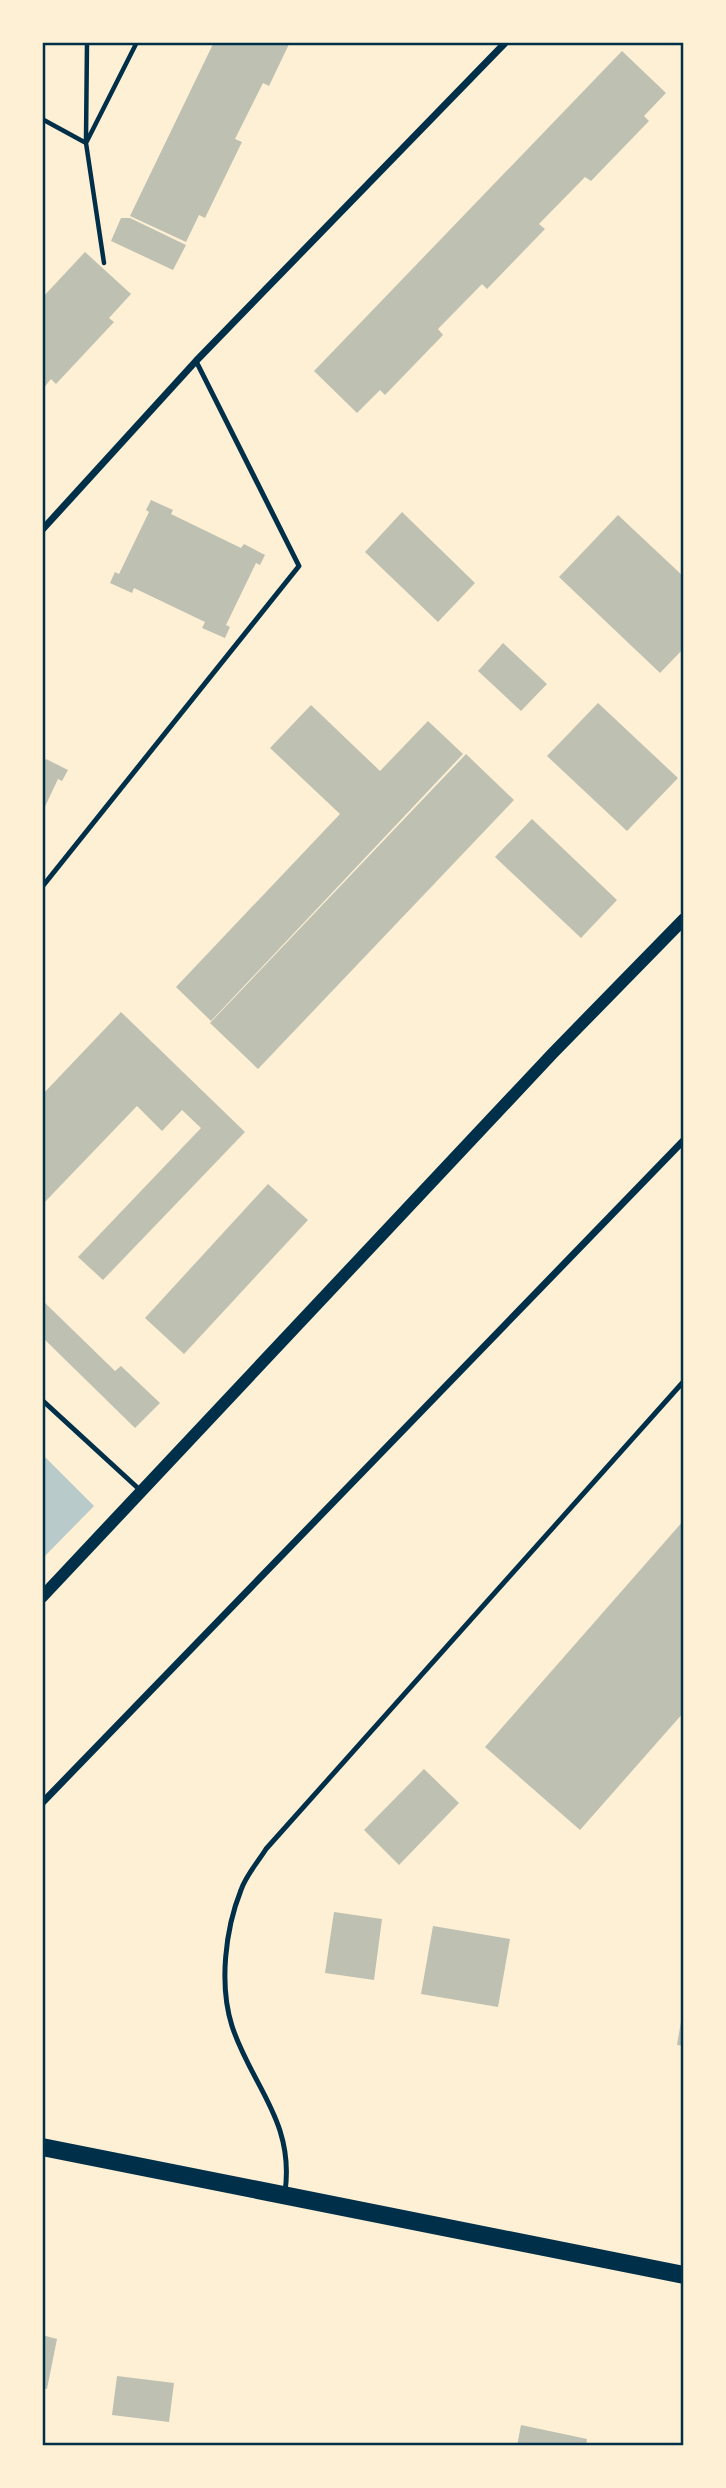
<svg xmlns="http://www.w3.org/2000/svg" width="726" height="2488" font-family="'IBM Plex Serif',serif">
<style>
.green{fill:#b9caca}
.building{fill:#bec0b2}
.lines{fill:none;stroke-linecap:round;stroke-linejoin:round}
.path{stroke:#003049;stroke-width:4.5}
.service{stroke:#003049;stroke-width:5}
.minor{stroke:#003049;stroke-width:7}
.tertiary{stroke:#003049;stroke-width:12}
.primary{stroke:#003049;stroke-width:18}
.neatline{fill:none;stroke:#003049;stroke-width:2.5}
</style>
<rect width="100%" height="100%" fill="#fdf0d5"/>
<!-- green -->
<path class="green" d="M42 1454 94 1506 42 1559Z"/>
<!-- building -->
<path class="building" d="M214 42H290L269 86 263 83 235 139 242 142 205 218 199 215 186 242 130 216Z
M622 51 666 93 644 116 649 121 591 181 585 177 539 224 545 229 487 289 482 284 438 329 443 335 385 395 380 390 357 413 314 371Z
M121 218H130L186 245 173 270 111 241Z
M85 252 131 294 109 318 114 322 56 384 51 379 42 390V298Z
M151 500 173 510 171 514 241 548 244 544 265 555 260 565 256 563 226 625 230 627 225 638 202 628 205 622 134 588 132 593 110 583 115 572 119 574 149 512 146 510Z
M402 512 475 583 438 622 365 552Z
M618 515 684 577V648L660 673 559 577Z
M503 643 547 684 521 711 478 671Z
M598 703 678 778 627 831 547 756Z
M311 705 380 771 428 721 463 754 211 1021 176 987 340 814 270 748Z
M466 754 514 800 258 1069 210 1023Z
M46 759 68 770 62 781 58 779 42 813V763Z
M532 819 617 900 581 938 495 857Z
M121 1012 245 1132 103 1280 78 1257 201 1128 182 1110 162 1131 137 1106 42 1205V1095Z
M268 1184 308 1220 184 1354 145 1318Z
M42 1300 115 1371 121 1366 160 1403 135 1428 42 1337Z
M684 1520V1712L580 1830 485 1747Z
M424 1769 459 1803 399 1865 364 1830Z
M334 1912 382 1919 374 1980 325 1973Z
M433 1926 510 1939 498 2007 421 1994Z
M683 2010H684V2046L677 2045Z
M42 2335 57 2339 47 2389 42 2388Z
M117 2376 174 2383 169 2422 112 2415Z
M521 2425 587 2439 586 2446H517Z"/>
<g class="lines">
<!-- path -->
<path class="path" d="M42 119 86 143 104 263
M86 139 87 42
M86 143 137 42"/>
<!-- service -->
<path class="service" d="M42 887 299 566 196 361
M42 1400 140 1490
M285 2192C295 2121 251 2085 232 2026 219 1985 225 1930 241 1890 246 1875 258 1862 266 1849L684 1381"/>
<!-- minor -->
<path class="minor" d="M42 530 196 361 506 42
M42 1803 684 1140"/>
<!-- tertiary -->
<path class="tertiary" d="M42 1597 553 1053 684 919"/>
<!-- primary -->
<path class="primary" d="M42 2147 684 2275"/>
</g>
<!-- border -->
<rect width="726" height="2488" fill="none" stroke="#fdf0d5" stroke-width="88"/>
<rect x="44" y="44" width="638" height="2400" class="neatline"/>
</svg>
